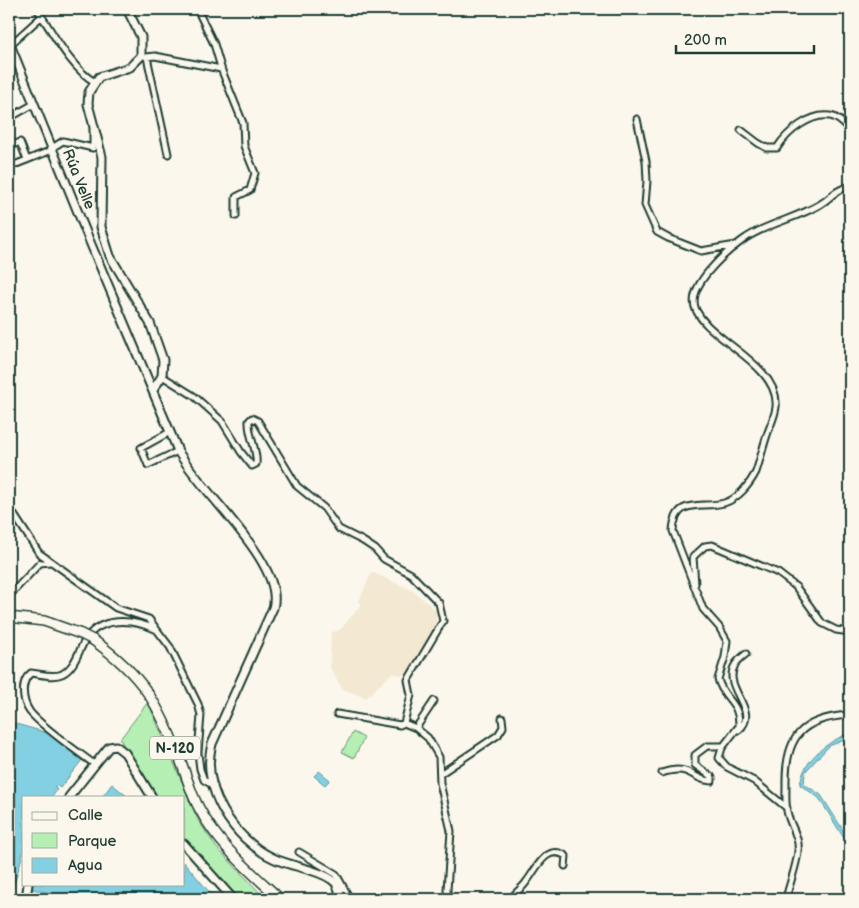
<svg xmlns="http://www.w3.org/2000/svg" width="859" height="908" font-family="'Balsamiq Sans',sans-serif">
<style>
.built{fill:#f3e8d2}
.green{fill:#b5efb3;stroke:#6a9674}
.water{fill:#83d0e2;stroke:#5b959c}
.lines{fill:none;stroke-linecap:round;stroke-linejoin:round}
.street-casing{stroke:#1f3d34;stroke-width:9}
.secondary-casing{stroke:#1f3d34;stroke-width:11}
.highway-casing{stroke:#1f3d34;stroke-width:12}
.street{stroke:#fbf7ec;stroke-width:5}
.secondary{stroke:#fbf7ec;stroke-width:7}
.highway{stroke:#fbf7ec;stroke-width:9}
.highway-bridge-casing{stroke:#1f3d34;stroke-width:12;stroke-linecap:butt}
.highway-bridge{stroke:#fbf7ec;stroke-width:9}
.labels{text-anchor:middle;stroke-width:4.5;stroke-linejoin:round;paint-order:stroke}
.shield{fill:#fbf7ec;stroke:#61756b;stroke-width:1}
.shield-label{font-size:14px;font-weight:bold;fill:#1f3d34}
.street-label{font-size:15px;fill:#1f3d34;stroke:#fbf7ec}
</style>
<rect width="100%" height="100%" fill="#fbf7ec"/>
<filter id="ink" filterUnits="userSpaceOnUse"><feTurbulence type="fractalNoise" baseFrequency=".02" numOctaves="2"/><feDisplacementMap in="SourceGraphic" scale="10" xChannelSelector="R" yChannelSelector="G"/><feConvolveMatrix kernelMatrix="1 2 1 2 8 2 1 2 1" color-interpolation-filters="sRGB"/></filter>
<g filter="url(#ink)">
<!-- built -->
<path class="built" d="M372 572 413 591 436 610 437 620 427 644 415 664 402 676 392 673 366 698 342 689 330 667 331 633 341 629 361 605 359 601Z"/>
<!-- green -->
<path class="green" d="M148 702 198 820 216 847 266 899H236L184 844V797H154L120 739Z
M353 732 364 738 354 758 342 752Z"/>
<!-- water -->
<path class="water" d="M9 722 48 733 82 760 60 788 56 785 55 788 57 790 52 797H24V850L13 888 9 887Z
M845 735H850V738L829 746 805 772 804 784 821 795 850 841V848L819 798 800 785C803 761 824 744 845 735Z
M319 771 330 780 325 785 314 776Z
M112 784 128 797H102Z
M184 862 215 899H72L29 888 30 884H184Z"/>
<g class="lines">
<!-- street casing -->
<g class="street-casing">
<path id="street" d="M37 9C52 31 71 69 95 82
M197 9 214 44 222 71 243 123 244 146 255 173 250 190 236 197V216
M10 45 42 16
M146 57 155 56 221 69
M147 57 168 154
M9 118 34 104
M637 119 646 161 647 181 645 205 657 232 668 238 701 251 736 245
M741 130 758 143 767 148H777C787 132 810 113 830 116 838 117 845 125 850 130
M9 147 20 142 27 160
M52 148 63 141 93 148V126
M9 167 52 150
M162 376 194 396 222 421 241 452 252 466 256 464C258 450 248 436 249 421L252 418 258 421 297 486 324 508 339 529 363 541 375 549 384 559 411 574 439 603 443 621 408 680 411 695 404 723
M170 432 141 448 148 465 178 451
M9 507 39 553 116 608 149 619 157 630 170 647 198 704 201 715 198 753 200 769 204 780 214 786
M695 584 693 557 705 546 712 545 778 573 796 587 822 623 836 630 850 632
M9 596 40 563 50 562
M337 714 400 725 404 723 416 728 428 738 439 757 440 783 451 831 447 890 448 899
M416 728 434 701
M739 730C761 710 721 688 735 665 737 661 742 657 746 654
M94 764C77 751 42 727 30 712 22 701 20 681 31 673 41 674 53 678 62 674 74 668 78 653 84 642 99 615 133 619 157 630
M662 773C691 763 692 781 712 781V777L695 765V755L707 746H723
M440 774 498 735 503 727 502 718
M787 808 754 781 727 767 719 758 722 748 739 726C740 701 723 700 718 679L725 657 727 641 719 627 703 609 673 531C675 496 701 509 724 503 738 499 750 484 756 472 760 460 763 447 767 435 770 426 775 416 776 407 779 379 746 357 727 342 716 333 703 324 696 310 685 287 726 252 743 240 765 224 795 219 819 205 833 197 831 192 850 186
M299 852 336 874 350 899
M511 899C515 892 523 888 527 881 536 870 546 843 566 856L565 866
M786 899C789 885 797 865 798 851 800 838 791 827 788 815 785 806 786 795 786 785 785 736 802 718 850 715"/>
</g>
<!-- secondary casing -->
<g class="secondary-casing">
<path id="secondary" d="M127 9 141 37V56L130 67 99 77 89 92 88 104 102 157 101 227 110 256 150 323 163 360 162 376 153 390
M9 42 90 242 178 451C200 492 286 564 273 608L212 744C200 788 234 840 273 858 291 867 315 868 331 879 338 883 340 892 340 899
M69 797 109 747 116 746 125 753 152 797
M184 844 233 899
M26 899 28 884"/>
</g>
<!-- highway casing -->
<g class="highway-casing">
<path id="highway" d="M9 617 44 621 81 634
M93 640C144 676 159 705 181 762 187 777 191 794 199 808 218 845 250 871 280 899"/>
</g>
<!-- street -->
<use href="#street" class="street"/>
<!-- secondary -->
<use href="#secondary" class="secondary"/>
<!-- highway -->
<use href="#highway" class="highway"/>
<!-- highway-bridge casing -->
<g class="highway-bridge-casing">
<path id="highway-bridge" d="M81 634 93 640"/>
</g>
<!-- highway-bridge -->
<use href="#highway-bridge" class="highway-bridge"/>
</g>
</g>
<g class="labels">
<!-- shield labels -->
<rect class="shield" x="150" y="736.5" width="50" height="23" rx="4"/>
<g class="shield-label">
<text x="175" y="753">N-120</text>
</g>
<!-- street labels -->
<g class="street-label">
<text transform="translate(79 179) rotate(68)" y="5">Rúa Velle</text>
</g>
</g>
<!-- margin -->
<rect width="859" height="908" fill="none" stroke="#fbf7ec" stroke-width="30"/>
<rect x="15" y="15" width="829" height="878" fill="none" stroke="#1f3d34" stroke-width="2" filter="url(#ink)"/>
<!-- legend -->
<rect x="22" y="796" width="162" height="90" fill="#fbf7ec" stroke="#a3ada2"/>
<rect x="32" y="812" width="25" height="8" fill="#fbf7ec" stroke="#a3ada2"/>
<text x="68" y="820" font-size="15" fill="#1f3d34">Calle</text>
<rect x="32" y="833" width="25" height="15" fill="#b5efb3" stroke="#a3ada2"/>
<text x="68" y="846" font-size="15" fill="#1f3d34">Parque</text>
<rect x="32" y="858" width="25" height="15" fill="#83d0e2" stroke="#a3ada2"/>
<text x="68" y="870" font-size="15" fill="#1f3d34">Agua</text>
<!-- scale -->
<path d="M676 45v8h138v-8" fill="none" stroke="#1f3d34" stroke-width="2.5"/>
<text x="684" y="45" font-size="15" fill="#1f3d34" stroke="#fbf7ec" stroke-width="4" paint-order="stroke">200 m</text>
</svg>
